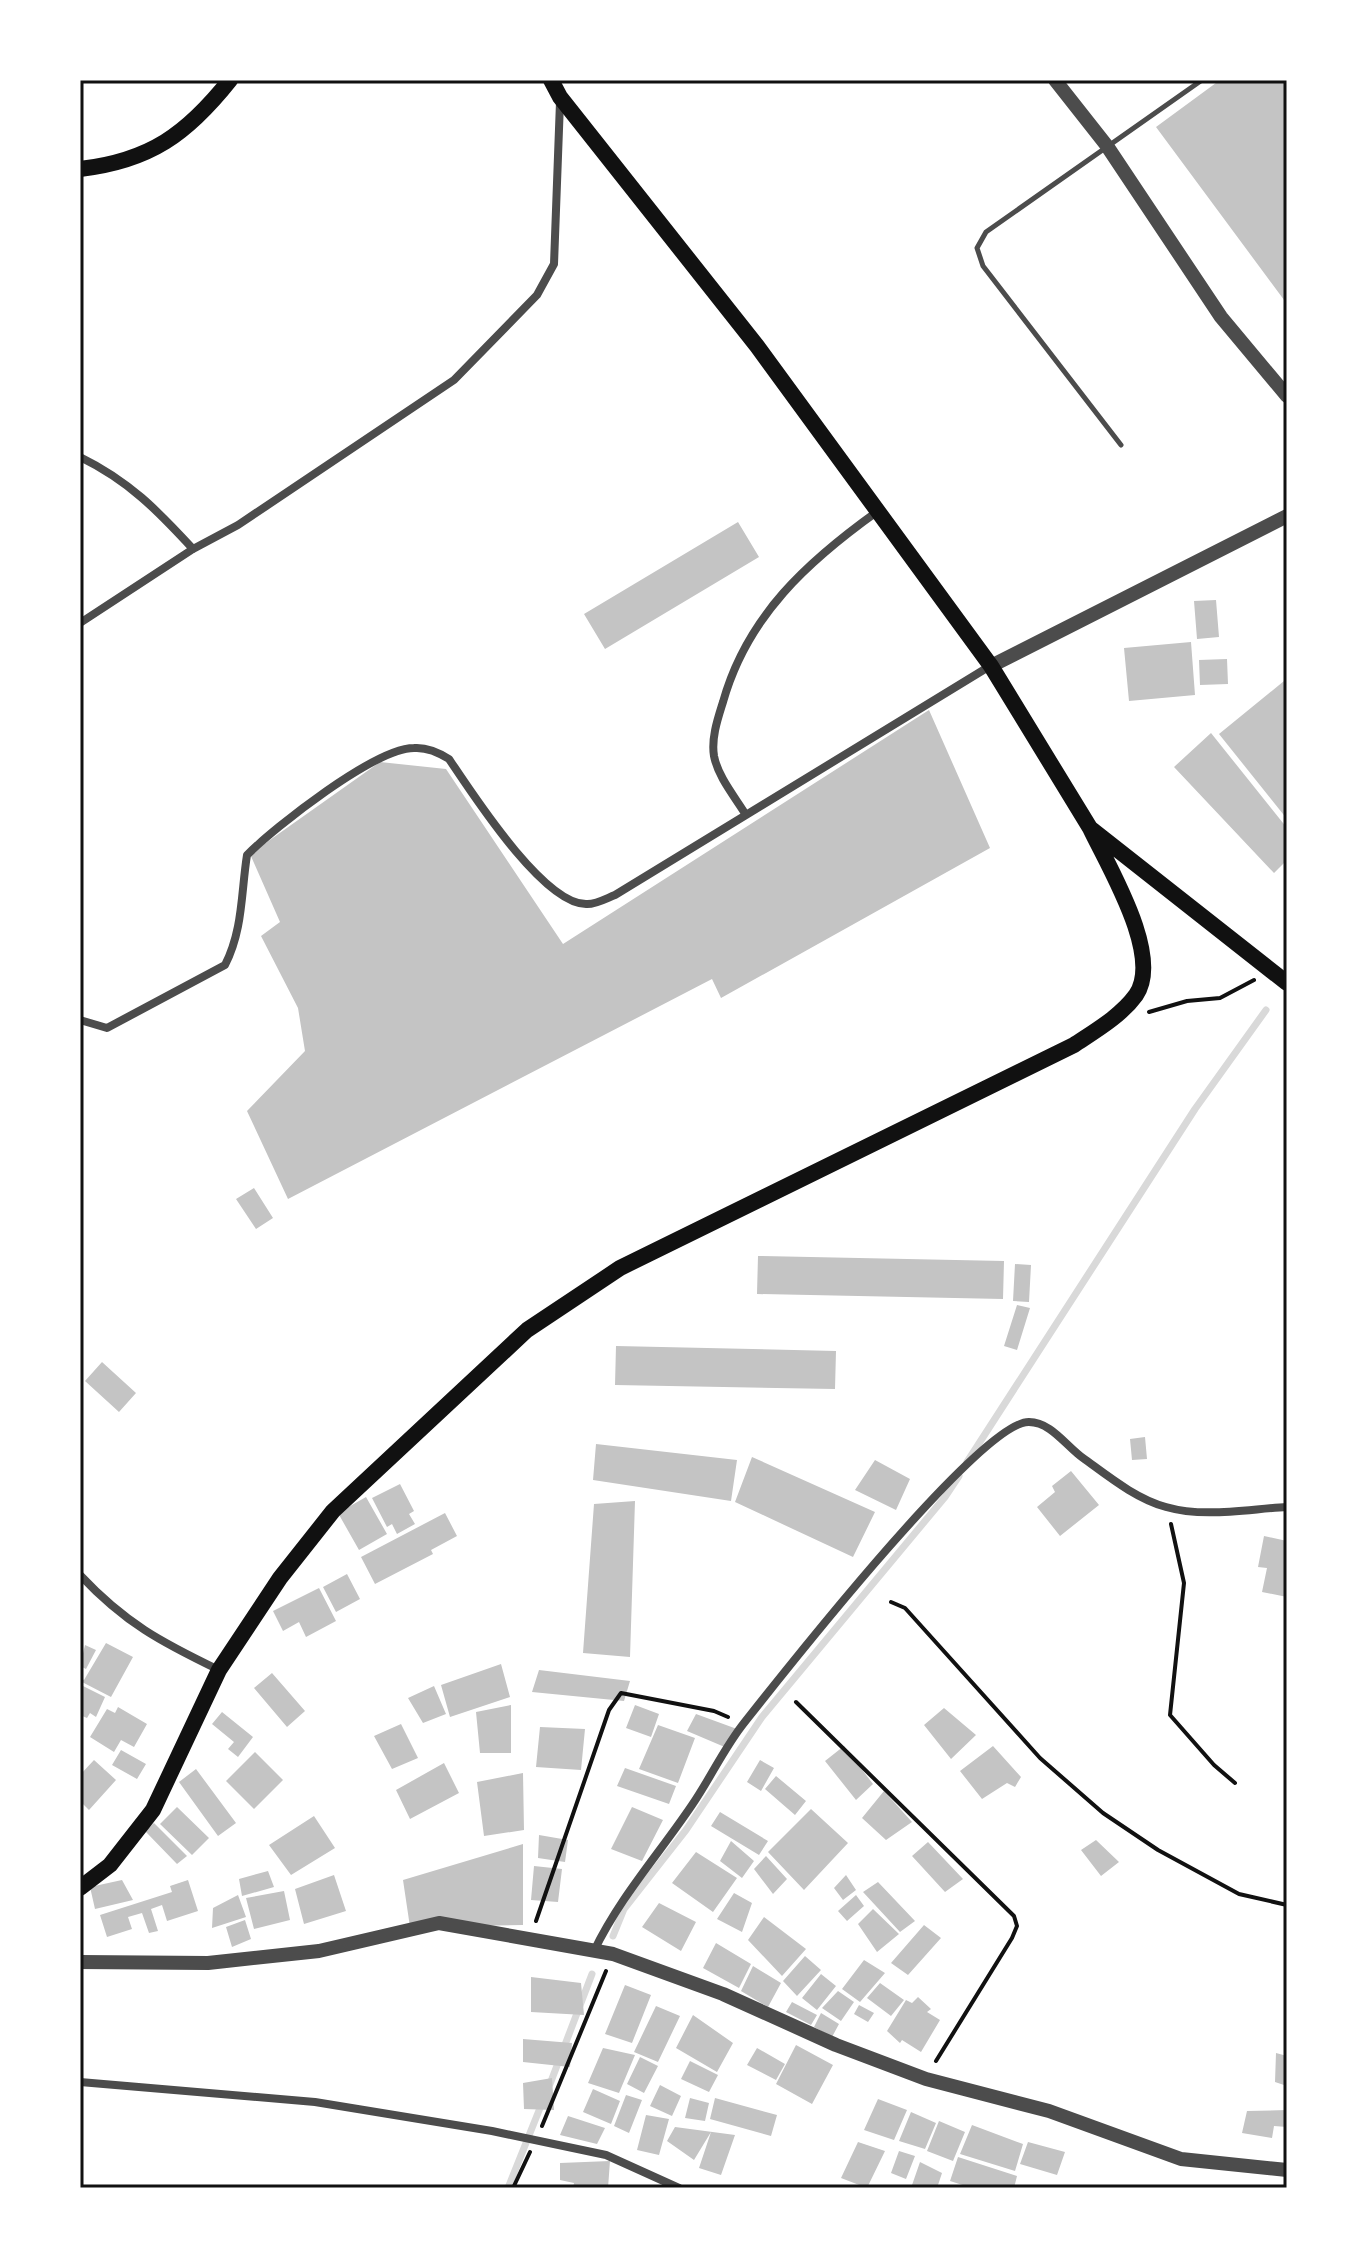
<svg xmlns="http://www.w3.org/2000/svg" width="1367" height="2268" font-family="Manrope,sans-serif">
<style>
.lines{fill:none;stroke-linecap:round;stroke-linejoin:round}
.stream{stroke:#d9d9d9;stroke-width:7}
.building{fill:#c4c4c4}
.path{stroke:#111;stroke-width:4}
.service{stroke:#4c4c4c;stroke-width:5}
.minor{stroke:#4c4c4c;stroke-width:8}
.tertiary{stroke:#4c4c4c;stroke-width:14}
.secondary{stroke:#111;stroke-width:16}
.neatline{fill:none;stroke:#111;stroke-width:3}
</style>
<rect width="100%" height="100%" fill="#fff"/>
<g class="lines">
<!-- stream -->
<path class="stream" d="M967 1462 1195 1109 1266 1010
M613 1936 624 1909 686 1830 762 1717 945 1497 959 1476
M550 2084 592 1974
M508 2188 542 2103"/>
</g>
<!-- building -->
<path class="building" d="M1220 80H1287V304L1156 127Z
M738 522 759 557 605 649 584 614Z
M1216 600 1219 637 1197 639 1194 601Z
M1191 642 1195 695 1129 701 1124 648Z
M1227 659 1228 684 1200 685 1199 660Z
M1284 681 1287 684V819L1219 734Z
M929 710 990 848 721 998 712 979 288 1199 247 1111 305 1051 298 1008 261 936 280 922 250 854 380 762 446 769 563 944Z
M1211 733 1287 828V860L1274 873 1174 767Z
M254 1188 273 1218 256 1229 236 1199Z
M758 1256 1004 1261 1003 1299 757 1294Z
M1015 1264 1031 1265 1029 1302 1013 1301Z
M1017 1305 1030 1308 1017 1350 1004 1346Z
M616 1346 836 1351 835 1389 615 1385Z
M102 1362 136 1393 119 1412 85 1381Z
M1145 1437 1147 1459 1132 1460 1130 1439Z
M596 1444 737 1460 731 1501 593 1480Z
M752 1457 875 1512 853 1557 735 1502Z
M875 1460 910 1479 896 1510 855 1490Z
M1071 1471 1099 1505 1060 1536 1037 1507 1055 1492 1052 1486Z
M400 1484 414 1511 409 1514 415 1524 397 1534 392 1524 387 1527 372 1498Z
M366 1497 387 1534 359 1550 338 1513Z
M635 1501 630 1657 583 1653 594 1504Z
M445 1513 457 1536 431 1550 433 1554 375 1584 361 1557Z
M1264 1536 1287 1541V1597L1262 1592 1267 1568 1258 1567Z
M347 1574 360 1599 336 1612 323 1587Z
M319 1588 336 1621 306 1637 299 1622 283 1631 273 1611Z
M106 1643 133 1657 111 1697 82 1682 81 1685 105 1697 96 1717 90 1713 87 1718 80 1715V1678L84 1680Z
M85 1645 96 1650 86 1669 80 1666Z
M501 1664 510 1697 450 1717 441 1685Z
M539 1670 630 1681 624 1701 532 1692Z
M272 1673 305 1711 287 1727 254 1688Z
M434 1686 446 1714 423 1723 408 1698Z
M511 1705V1753H480L476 1712Z
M635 1705 659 1714 651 1737 626 1728Z
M118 1707 147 1724 134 1747 121 1740 114 1752 90 1737 107 1709 115 1713Z
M944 1708 976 1735 951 1759 924 1725Z
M222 1712 253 1737 238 1757 228 1749 234 1742 212 1724Z
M696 1714 737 1729 727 1748 687 1731Z
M401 1724 418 1758 392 1769 374 1736Z
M658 1725 695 1738 678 1783 639 1769Z
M540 1727 585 1729 581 1770 536 1767Z
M844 1746 873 1784 856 1800 825 1761Z
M993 1746 1021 1777 1015 1787 1007 1783 982 1799 960 1771Z
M121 1750 146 1764 137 1779 112 1765Z
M255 1752 283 1780 254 1809 226 1781Z
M94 1760 116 1780 89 1810 80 1801V1775Z
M760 1760 774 1768 761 1791 747 1782Z
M444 1763 459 1793 410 1819 396 1790Z
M625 1768 676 1786 669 1804 617 1786Z
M196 1769 236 1823 218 1836 179 1782Z
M523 1773 524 1830 484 1836 477 1782Z
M776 1776 806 1801 795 1815 765 1789Z
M884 1791 912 1822 886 1840 862 1818Z
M177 1807 209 1838 192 1855 160 1824Z
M632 1807 663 1820 642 1861 611 1849Z
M811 1809 848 1843 804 1890 768 1852Z
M720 1812 768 1841 759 1855 711 1826Z
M314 1816 335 1848 291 1875 269 1845Z
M154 1823 187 1856 177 1864 145 1831Z
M539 1835 568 1840 565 1862 538 1858Z
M1096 1840 1119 1862 1101 1876 1081 1850Z
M731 1841 754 1861 742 1878 720 1861Z
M928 1842 963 1879 945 1892 912 1856Z
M523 1844V1925L410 1927 403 1880Z
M696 1852 737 1878 713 1912 672 1883Z
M766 1856 787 1879 773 1894 754 1869Z
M534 1866 562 1869 558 1902 531 1900Z
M268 1871 274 1887 242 1896 239 1879Z
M334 1875 346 1911 304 1924 295 1889Z
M846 1875 856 1890 843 1900 834 1888Z
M122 1880 133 1900 95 1909 90 1887Z
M188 1880 198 1911 167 1921 162 1905 151 1909 158 1931 149 1933 142 1913 128 1917 132 1929 107 1937 100 1915 172 1892 170 1886Z
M878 1882 915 1921 900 1932 863 1892Z
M284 1891 290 1920 254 1929 246 1898Z
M734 1893 752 1903 742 1932 717 1919Z
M238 1895 246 1917 212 1928 213 1908Z
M856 1895 864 1906 847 1921 838 1911Z
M659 1903 696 1922 681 1951 642 1927Z
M873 1909 899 1934 877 1952 858 1924Z
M764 1917 806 1949 782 1976 748 1940Z
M245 1920 251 1939 232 1947 226 1927Z
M924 1925 941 1938 908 1975 891 1963Z
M716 1943 751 1964 739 1988 703 1968Z
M805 1956 821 1970 797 1996 783 1981Z
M864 1960 885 1973 860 2002 842 1989Z
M753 1966 781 1983 768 2007 741 1991Z
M821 1974 836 1986 817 2010 802 1998Z
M531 1977 581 1983 584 2015 531 2012Z
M880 1983 904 2000 891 2016 867 1998Z
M625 1985 651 1995 632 2043 605 2034Z
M838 1991 854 2002 841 2021 822 2008Z
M918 1997 931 2009 927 2012 940 2020 921 2052 902 2040 900 2043 887 2031 906 2000 912 2003Z
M792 2002 817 2015 811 2025 786 2012Z
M859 2005 874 2013 868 2022 854 2014Z
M656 2006 680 2016 658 2062 634 2052Z
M821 2013 839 2024 832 2037 814 2027Z
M693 2015 733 2043 717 2072 676 2048Z
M523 2039 572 2043 570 2067 523 2062Z
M796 2045 833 2065 812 2104 776 2084Z
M603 2048 635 2055 619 2093 588 2083Z
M757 2048 785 2064 776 2080 747 2065Z
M1276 2053 1287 2056V2086L1275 2082Z
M640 2057 658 2066 644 2093 627 2084Z
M690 2061 718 2075 709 2092 681 2079Z
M552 2078 554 2110 524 2109 523 2083Z
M660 2085 681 2096 672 2116 650 2106Z
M593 2089 620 2101 611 2124 583 2112Z
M626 2095 642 2100 629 2133 614 2126Z
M690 2098 709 2103 705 2121 685 2118Z
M715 2098 777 2115 771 2136 710 2119Z
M878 2099 907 2110 894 2140 864 2130Z
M1287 2110V2127L1274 2126 1272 2138 1242 2133 1247 2111Z
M911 2112 936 2123 925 2149 899 2141Z
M646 2115 669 2119 659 2155 637 2150Z
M568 2116 605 2128 597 2144 560 2135Z
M939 2121 965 2132 953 2161 927 2151Z
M972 2125 1023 2144 1015 2171 960 2154Z
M675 2127 735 2135 721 2175 699 2168 711 2132 694 2160 667 2141Z
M858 2142 885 2151 867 2188 841 2178Z
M1028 2142 1065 2152 1057 2175 1020 2164Z
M899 2151 915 2156 906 2179 891 2173Z
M958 2157 1017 2176 1014 2188H972L950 2181Z
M610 2161 608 2188H573L574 2183 560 2180V2163Z
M920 2162 942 2173 937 2188H911Z"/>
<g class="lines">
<!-- path -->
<path class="path" d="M1149 1012 1187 1001 1220 998 1254 980
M1171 1524 1184 1583 1170 1715 1214 1765 1235 1783
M891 1602 905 1608 1040 1758 1103 1813 1158 1850 1239 1894 1287 1905
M796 1702 1014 1916 1017 1926 1012 1938 936 2061
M536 1921 609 1710 621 1693 714 1711 728 1717
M542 2126 606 1971
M513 2188 530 2152"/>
<!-- service -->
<path class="service" d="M1121 445 983 266 977 248 986 232 1202 80"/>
<!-- minor -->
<path class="minor" d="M80 457C129 481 157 510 193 549
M80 623 193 549 238 525 454 380 537 295 554 264 560 102
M746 815C735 797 718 777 714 756 711 738 718 718 723 702 747 616 808 561 878 511
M80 1020 107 1028 225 965C243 930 241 893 247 855 275 827 375 748 414 748 427 747 438 752 449 759 472 793 543 904 586 904 595 905 607 898 615 895L990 666
M80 1575C125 1623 161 1642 219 1670
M594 1951C620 1897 659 1854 692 1805 710 1779 724 1748 744 1723 782 1675 981 1421 1029 1422 1051 1422 1066 1446 1083 1458 1108 1476 1136 1499 1166 1507 1204 1518 1248 1509 1287 1507
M80 2082 315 2102 492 2131 606 2155 679 2188"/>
<!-- tertiary -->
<path class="tertiary" d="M1055 80 1107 146 1221 317 1287 396
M991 666 1287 516
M80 1962 208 1963 319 1951 439 1923 613 1954 723 1994 836 2045 926 2079 1049 2111 1181 2159 1287 2170"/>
<!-- secondary -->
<path class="secondary" d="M551 80 560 97 757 346 991 666 1090 828 1287 983
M80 169C150 161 187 134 230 80
M80 1888 110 1865 153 1810 219 1670 280 1578 333 1511 527 1330 620 1268 1074 1045C1095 1031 1121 1016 1136 995 1163 956 1108 866 1090 828"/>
</g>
<!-- border -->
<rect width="1367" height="2268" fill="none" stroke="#ffffff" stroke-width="164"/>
<rect x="82" y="82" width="1203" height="2104" class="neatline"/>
</svg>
